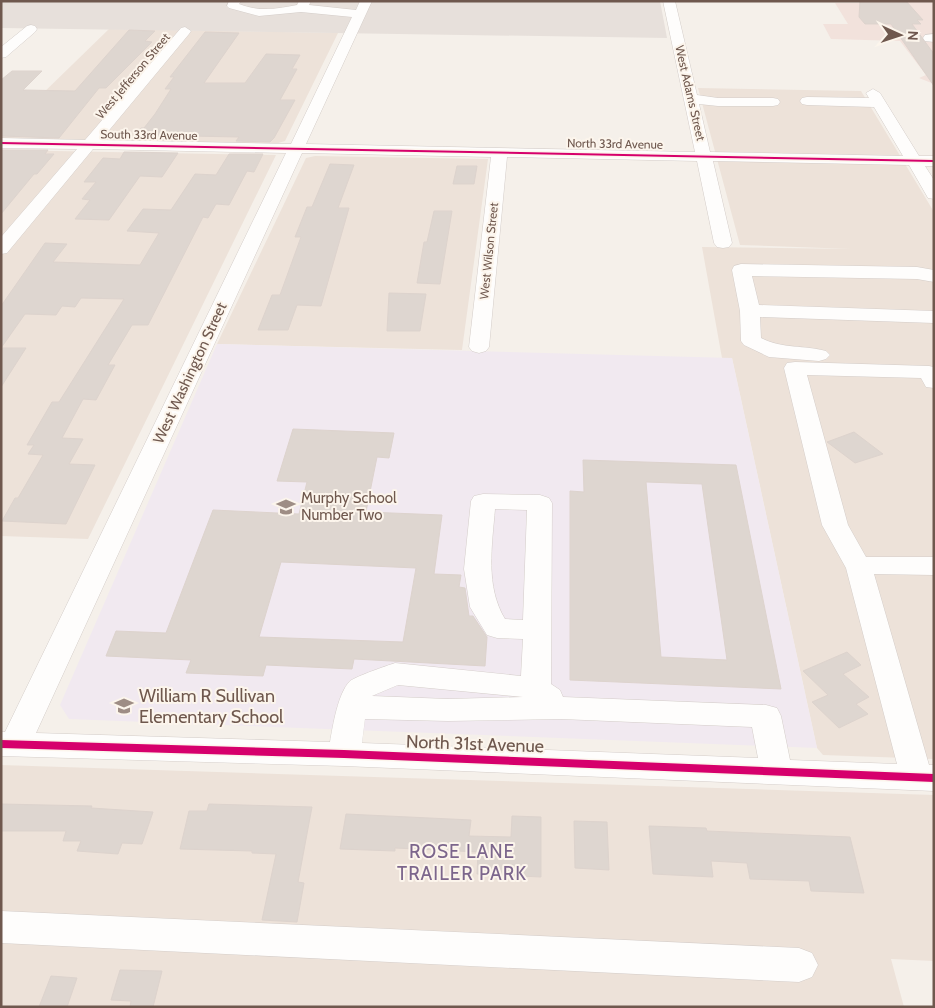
<svg xmlns="http://www.w3.org/2000/svg" width="935" height="1008" font-family="Cabin,sans-serif">
<style>
.residential{fill:#ede2d9}
.commercial{fill:#f2e2dc}
.industrial{fill:#e7e0db}
.education{fill:#f1e9f0}
.building{fill:#ded6d0;stroke:#ddd3cd;fill-rule:evenodd}
.lines{fill:none;stroke-linecap:round;stroke-linejoin:round}
.minor-casing{stroke:#d4cdc9;stroke-width:1}
.minor{fill:#fefdfc;fill-rule:evenodd}
.cycleway-casing{stroke:#fcf5ec;stroke-width:3}
.cycleway{fill:#d6006c;fill-rule:evenodd}
.labels{text-anchor:middle;stroke-width:4;stroke-linejoin:round;paint-order:stroke}
.far-street-label{font-size:12px;fill:#6f584e;stroke:#fcf5ec}
.street-label{font-size:15px;fill:#6f584e;stroke:#fcf5ec}
.poi-label{font-size:15px;fill:#6f584e;stroke:#fcf5ec;text-anchor:start}
.near-poi-label{font-size:18px;fill:#6f584e;stroke:#fcf5ec;text-anchor:start}
.near-street-label{font-size:18px;fill:#6f584e;stroke:#fcf5ec}
.near-neighbourhood-label{font-size:19px;letter-spacing:1px;fill:#7c668c;stroke:#fcf5ec}
</style>
<rect width="100%" height="100%" fill="#f5f0ea"/>
<!-- residential -->
<path class="residential" d="M109 29 338 33 285 141 275 144 1 138V134Z
M698 88 861 91 934 212V759L823 755 817 748 732 358H722L702 247 852 249 740 245Z
M1 150 276 155 88 539 1 536Z
M315 156 488 159 462 350 217 344 306 158Z
M1 765 934 795V961L891 959 904 1007H1Z"/>
<!-- commercial -->
<path class="commercial" d="M865 1H934V84L919 78 926 75 900 41 831 39 823 24H848L835 3H866Z"/>
<!-- industrial -->
<path class="industrial" d="M1 1H660L667 38 1 28Z"/>
<!-- education -->
<path class="education" d="M217 344 732 358 817 748 69 719 60 705Z"/>
<!-- building -->
<path class="building" d="M860 1H906L923 20H917L921 24H912L934 54V86L891 24H865L859 17Z
M129 30 155 31 145 41 152 42 106 88H99L59 138 1 136V80L12 71H42L23 90 75 91Z
M205 32 239 33 204 83H245L266 54 300 55 292 69H297L280 100H295L274 138 270 142 236 141 239 137 189 136 187 140 133 139 141 128H144L155 114 171 89H165L174 77H170Z
M1 150H48L45 154H54L37 174H34L1 214Z
M124 152 178 153 162 177 140 176 109 220 75 219 90 200 82 199 96 182H84L103 158 120 159Z
M229 154H263L254 172 247 171 229 205 216 204 208 218 203 217 148 325H132L108 365H115L96 400 83 399 62 438 83 439 69 464 95 465 66 524 2 521 15 498H18L43 455 28 454 34 445H27L52 402H59L124 299 81 298 75 307 62 306 56 315 25 314 1 348H26L1 387V306L45 243 67 244 53 262 140 265 159 233 127 231 143 209 171 210 195 174 216 175Z
M330 164 354 165 338 208H349L321 306 297 305 288 330H258L272 295H280L301 237H295L307 207H312Z
M457 166H477L474 184H453Z
M434 211H452L440 284 417 283 424 242H427Z
M389 293 426 294 420 331H387Z
M293 429 394 433 389 458 377 457 366 512 442 515 434 574 461 575 459 587 465 588 469 616H473L487 637 485 666 354 659 352 669 266 665 263 676 186 673 191 660 106 656 116 631 166 633 213 510 299 514 307 482 277 481ZM281 562 416 568 403 642 259 637Z
M854 432 883 454 855 463 827 442Z
M583 460 736 465 781 689 570 680V491L584 492ZM646 482 702 484 727 660 661 657Z
M847 652 861 665 843 674 869 697 856 704 868 714 839 728 812 702 828 695 803 671Z
M1 804 92 806 91 808 153 812 142 844 122 843 118 854 77 851 81 841H63L66 831H1Z
M209 804 312 807 298 882 304 883 297 922 262 920 276 854 252 853V851L180 849 189 811H207Z
M346 814 471 820 469 836 511 837 512 816 541 817V877L477 874 478 852 395 848V851L340 849Z
M574 821 607 822 609 870 575 868Z
M649 826 706 828 707 831 850 837 864 893 811 891 809 881 750 879 747 863 711 861 713 877 653 874Z
M120 970 162 971 153 1007H130L131 1001 111 1000Z
M51 976 77 978 67 1007H39Z"/>
<g class="lines">
<!-- minor casing -->
<g class="minor-casing">
<path id="minor" d="M229 1H241L239 4C259 12 277 9 297 5L299 1H311L309 5 356 10 360 1H372L306 144 695 152 663 1H675L697 95 718 98H773L778 99 780 102 778 105 773 106H718L699 104 710 152 903 156 874 107 807 105 802 104 800 101 802 98 807 97 869 98 866 93 873 89 880 93 919 156H934V166H925L934 180V199L928 198 909 165 713 161 732 243 729 247 723 248 717 247 714 243 697 161 507 157 489 347 486 351 479 353 472 351 469 347 491 157 302 153 36 733 330 742C333 725 338 693 350 681 357 676 386 666 395 663L521 676 523 639 497 638 487 635 470 607 464 569 471 501 474 496 483 494 540 495 549 498 552 503 551 684 560 690 563 697 766 705 777 708 781 716 790 760 897 764 846 568 822 525 784 368 787 363 795 362 929 366 934 367V388L926 387 921 378 807 375 848 525 866 557H934V575L874 574 929 765H934V791L344 766 1 756V732H5L286 153 93 149 7 253 1 254V237L77 149 1 148V138L85 140 181 28 185 27 191 31 189 34 101 140 291 144 352 17 301 12 259 16 229 8 227 6ZM495 509 527 510 523 620 505 619C485 586 492 546 495 509ZM398 685 523 697 448 699 372 696ZM365 719 448 721 561 719 752 727 758 758 362 743Z
M31 25 35 26 37 29 35 32 6 57 1 58V47L27 26Z
M934 34V42L925 41 923 38 925 35Z
M741 264 917 267 934 270V282L917 279 752 276 759 305 934 311V323L760 317 761 338C782 349 804 345 826 351L830 355 826 359 819 361 769 357 744 345 741 341 740 311 732 270 734 266Z
M1 911 799 948 812 953 818 965 812 977 799 982 1 943Z"/>
</g>
<!-- minor -->
<use href="#minor" class="minor"/>
<!-- cycleway casing -->
<g class="cycleway-casing">
<path id="cycleway" d="M1 142 934 160V162L1 144Z
M1 740 344 750 934 774V782L344 758 1 748Z"/>
</g>
<!-- cycleway -->
<use href="#cycleway" class="cycleway"/>
</g>
<!-- icons -->
<defs>
<g id="school-bare" transform="scale(1.5)"><path d="M0-5L7-2L0 1L-7-2ZM-4 1L0 2.5L4 1V4Q0 6-4 4Z" fill="#9e8d85" stroke="#fcf5ec" stroke-width="2.5" paint-order="stroke"/></g>
</defs>
<g fill-rule="evenodd">
<use href="#school-bare" x="286" y="507"/>
<use href="#school-bare" x="124" y="706"/>
</g>
<g class="labels">
<!-- far-street labels -->
<g class="far-street-label">
<text transform="translate(133 76) rotate(-50)" y="4">West Jefferson Street</text>
<text transform="translate(690 93) rotate(77)" y="4">West Adams Street</text>
<text transform="translate(149 135) rotate(1)" y="4">South 33rd Avenue</text>
<text transform="translate(615 144) rotate(1)" y="4">North 33rd Avenue</text>
<text transform="translate(489 251) rotate(-84)" y="4">West Wilson Street</text>
</g>
<!-- street labels -->
<g class="street-label">
<text transform="translate(190 373) rotate(-65)" y="5">West Washington Street</text>
</g>
<!-- poi labels -->
<g class="poi-label">
<text x="301" y="503">Murphy School<tspan x="301" dy="17">Number Two</tspan></text>
</g>
<!-- near-poi labels -->
<g class="near-poi-label">
<text x="139" y="702">William R Sullivan<tspan x="139" dy="21">Elementary School</tspan></text>
</g>
<!-- near-street labels -->
<g class="near-street-label">
<text transform="translate(475 744) rotate(2)" y="6">North 31st Avenue</text>
</g>
<!-- near-neighbourhood labels -->
<g class="near-neighbourhood-label">
<text x="462" y="858">ROSE LANE<tspan x="462" dy="22">TRAILER PARK</tspan></text>
</g>
</g>
<!-- border -->
<rect width="935" height="1008" fill="none" stroke="#6f584e" stroke-width="5"/>
<!-- north arrow -->
<g transform="translate(900 35) rotate(93)" stroke="#fcf5ec" stroke-width="4" paint-order="stroke">
<path d="M0-4L9 19L0 12L-9 19Z" fill="#6f584e"/>
<text y="-8" font-size="14" font-weight="bold" text-anchor="middle" fill="#6f584e">N</text>
</g>
</svg>
